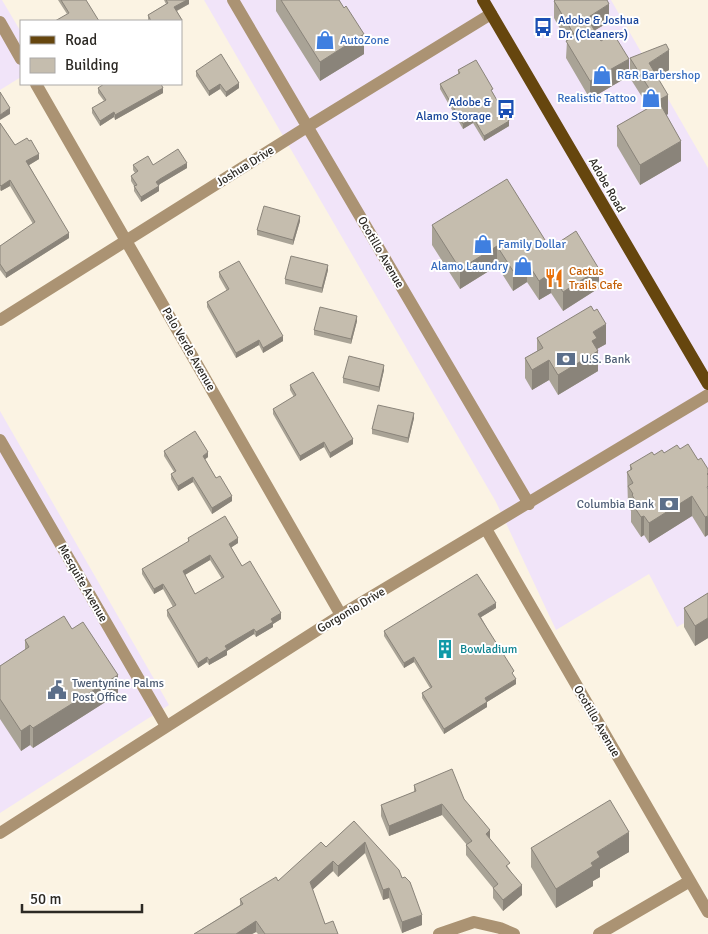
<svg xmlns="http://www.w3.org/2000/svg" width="708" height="934" font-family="Signika,sans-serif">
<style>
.commercial{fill:#f1e4f9}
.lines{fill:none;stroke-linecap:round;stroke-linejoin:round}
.minor{stroke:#ab9373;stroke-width:12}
.primary{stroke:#66460e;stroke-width:12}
.wall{fill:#a9a396;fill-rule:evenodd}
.shaded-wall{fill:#8a847a}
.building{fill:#c5bdae;stroke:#8a847a;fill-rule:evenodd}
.labels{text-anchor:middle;stroke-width:4;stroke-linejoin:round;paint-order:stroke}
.transit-label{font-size:12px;fill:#164399;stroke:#fff;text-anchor:start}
.shop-label{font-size:12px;fill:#366cbe;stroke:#fff;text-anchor:start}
.street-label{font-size:12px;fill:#2c2924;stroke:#fff}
.food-label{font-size:12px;fill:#c56008;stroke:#fff;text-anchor:start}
.service-label{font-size:12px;fill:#4e5e75;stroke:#fff;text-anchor:start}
.culture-label{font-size:12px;fill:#0d838f;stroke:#fff;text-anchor:start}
</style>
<rect width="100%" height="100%" fill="#fbf3e3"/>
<!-- commercial -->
<path class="commercial" d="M0 0H2L21 32V77L0 90Z
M204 0H611L708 168V610L677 627 649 574 556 630 496 502Z
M0 411 169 705 0 813Z"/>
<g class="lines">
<!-- minor -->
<path class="minor" d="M233 0 529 504
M0 22 21 59
M36 84 341 615
M0 320 307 127 491 14
M0 440 166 726
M486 529 708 912
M0 833 341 615 708 395
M439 934 474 922 500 928 514 934
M599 934 690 881"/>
<!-- primary -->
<path class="primary" d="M483 0 708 384"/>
</g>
<!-- wall -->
<path class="wall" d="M58 0H86L67 14Z
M164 0H189V4L177 11 182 20V26H181V21H148V15L166 4Z
M276 0H339L364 54 320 81 276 11Z
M554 1 609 22 595 30 601 41 629 76 590 99 566 58 567 41 554 18Z
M630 58 669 70 657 77 668 114 666 115 681 161 640 185 617 146V126L649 108 630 78Z
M458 70 493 93 509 126 484 141 473 123 463 129 440 89V84L458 74Z
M196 71 239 88 226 97 220 89 209 96 196 76Z
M98 88 163 93 115 120 114 117 100 126 92 113V108L104 101 98 93Z
M0 123 15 145 39 159 29 165 69 238 6 278 0 270V246L33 224 10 186 1 191 0 190Z
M133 165H153L187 168 160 184 158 186 159 191 141 202 134 191V186L131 181V176L135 173 133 170Z
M300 221 293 245 257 235V230Z
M432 225 550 248 599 288 563 311 551 293 539 300 527 282 513 291 497 266 460 289 432 245Z
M328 270 322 293 285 284V279Z
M219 272 283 341 263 353 259 345 236 358 207 307V302L227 291 219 277Z
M357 321 351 344 314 335V330Z
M537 338 606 344 597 349 598 371 558 395 549 380 532 390 525 378V358L537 351Z
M384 370 379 392 343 383V378Z
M290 385 353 444 330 458 324 447 300 461 273 414V409L294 397 290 390Z
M414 418 408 443 372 434V429Z
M680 449 698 460 708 469 705 537 692 516 649 543 644 535 641 537 631 522V511L628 505 627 472 630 470V465L654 455Z
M164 451 208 457 205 459 216 478 232 501 212 514 193 482 178 491 171 479V474L174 472 164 456Z
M188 538 238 543 231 547 242 566 281 619 273 624V627L256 637 254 634 227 651V655L209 665 207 662 198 668 167 616V610L173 607 163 589 154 594 142 574V569L188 542ZM210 560 222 579 195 594 185 575Z
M708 593V638L695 646 684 627V608Z
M496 608 481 617 514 677 516 684 487 702V707L444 734 422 698V693L430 688 414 662 404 668 384 636V631Z
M72 629 118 694 33 748 30 745 21 751 0 719V666L25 650V640Z
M414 785 464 799 510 870 522 895 503 911 493 898V888L466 855V845H467L442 815 389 836 381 816V805L414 792Z
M354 821 422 925 402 933 389 898 383 900 365 853 338 877 333 871 312 890 325 924 338 934H258L256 932 252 934H194L240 905V899L278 881 326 847Z
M531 848 629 852 600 869V877L593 881V886L556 908 531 867Z"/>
<!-- shaded-wall -->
<path class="shaded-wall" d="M187 0H189V4L174 12V7Z
M609 4V22L587 35V18Z
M364 34V54L320 81V62Z
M669 50V70L649 82V63Z
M629 59V76L590 99V81Z
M239 83V88L226 97V92Z
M220 84V89L209 96V91Z
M163 88V93L115 120V115Z
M668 95V114L657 121V101Z
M10 108V114L0 120V115Z
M114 112V117L100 126V121Z
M473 117V123L463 129V124Z
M509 121V126L484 141V136Z
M681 141V161L640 185V165Z
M39 154V159L26 167V161Z
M187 163V168L160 184 156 188V182L160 179Z
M10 180V186L1 191V186Z
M159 186V191L141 202V197Z
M300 216V221L293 245V240Z
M69 233V238L6 278V273Z
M497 246V266L460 289V269Z
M527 262V282L513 291V271Z
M328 265V270L322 293V288Z
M599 269V288L563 311V292Z
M551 273V293L539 300V281Z
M357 316V321L351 344V339Z
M606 324V344L597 349 598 351V371L558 395V375L592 341 593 332Z
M283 336V341L263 353V348Z
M259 340V345L236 358V353Z
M549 360V380L532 390V370Z
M384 365V370L379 392V387Z
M414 413V418L408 443V438Z
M353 439V444L330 458V453Z
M324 442V447L300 461V456Z
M208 452V457L203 461V456Z
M193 477V482L178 491V486Z
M232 496V501L212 514V508Z
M692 496V516L649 543V523Z
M644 516V535L641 537V517Z
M708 516V535L705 537V517Z
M238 538V543L229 549V544Z
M210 555V560L183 576V571Z
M163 584V589L154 594V589Z
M496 603V608L478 619V614Z
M281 613V619L273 624V627L256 637V632L271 619Z
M708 618V638L695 646V626Z
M254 629V634L227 651V655L209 665V660L225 646Z
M207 657V662L198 668V663Z
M414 657V662L404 668V663Z
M118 675V694L33 748V728Z
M516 679V684L487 702V707L444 734V729L485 698Z
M30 725V745L21 751V731Z
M442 804V815L389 836V826Z
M490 830V840L486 834Z
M629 832V852L600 869V877L593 881V886L556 908V889L591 863 597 852Z
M365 842V853L338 877V866Z
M333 861V871L310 892V882Z
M522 885V895L503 911V900Z
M389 888V898L383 900V890Z
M422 915V925L402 933V922Z
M256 921V932L252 934H236Z"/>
<!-- building -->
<path class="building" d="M61 0H86L99 21H55L69 13Z
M166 0H187L174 7 182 20 181 21H151L148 15 168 3Z
M281 0H339L344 8 346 6 364 34 320 62Z
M555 0H607L609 4 587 18 601 41 613 33 629 59 590 81 566 41 575 36 554 1Z
M666 44 669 50 649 63 668 95 657 101 630 58Z
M221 54 239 83 226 92 220 84 209 91 196 71Z
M476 60 493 89 491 90 509 121 484 136 473 117 463 124 440 84 460 73 458 70Z
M104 84H161L163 88 115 115 114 112 100 121 92 108 106 100 98 88Z
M0 92 10 108 0 115Z
M659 102 681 141 640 165 617 126Z
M0 123 15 145 27 138 29 141 31 140 39 154 26 161 69 233 6 273 0 264V246L35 222 10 180 1 186 0 185Z
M178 149 187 163 160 179 156 182 159 186 141 197 134 186 137 185 131 176 138 171 133 165 148 156 153 165Z
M507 179 550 248 576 231 599 269 563 292 551 273 539 281 527 262 513 271 497 246 460 269 432 225Z
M264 206 300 216 293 240 257 230Z
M291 256 328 265 322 288 285 279Z
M239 261 283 336 263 348 259 340 236 353 207 302 229 289 219 272Z
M591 306 594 311 597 309 606 324 593 332 597 338 592 341 598 351 558 375 549 360 532 370 525 358 543 348 537 338Z
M320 307 357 316 351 339 314 330Z
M349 356 384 365 379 387 343 378Z
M313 372 353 439 330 453 324 442 300 456 273 409 296 395 290 385Z
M378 405 414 413 408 438 372 429Z
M195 431 208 452 203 456 216 478 220 476 232 496 212 508 193 477 178 486 171 474 176 471 164 451Z
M688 444 698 460 701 458 708 469V473L707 474 708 475V486L707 487 708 489V516L705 517 692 496 649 523 644 516 641 517 631 502 635 500 632 495 633 494 628 486 633 483 627 472 632 469 630 465 652 452 654 455 662 450 664 453 677 445 680 449Z
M225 516 238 538 229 544 242 566 250 561 281 613 271 619 273 622 256 632 254 629 225 646 227 649 209 660 207 657 198 663 167 610 176 605 163 584 154 589 142 569 189 541 188 538ZM210 555 224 577 195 594 183 571Z
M477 574 496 603 478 614 514 671 512 673 516 679 485 698 487 702 444 729 422 693 432 687 414 657 404 663 384 631Z
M708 593V618L695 626 684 608Z
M64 616 72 629 83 622 118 675 33 728 30 725 21 731 0 699V666L29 647 25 640Z
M452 769 464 799 490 830 486 834 510 863 506 866 522 885 503 900 493 888 498 884 466 845 472 841 442 804 389 826 381 805 416 791 414 785Z
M610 800 629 832 597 852 600 857 591 863 593 866 556 889 531 848Z
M354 821 399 870 402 878 405 877 410 882 422 915 402 922 389 888 383 890 365 842 338 866 333 861 310 882 325 924 333 921 338 934H265L256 921 236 934H194L243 904 240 899 276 877 278 881 321 842 326 847Z"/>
<!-- icons -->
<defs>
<g id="bus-bare" transform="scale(1.5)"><path d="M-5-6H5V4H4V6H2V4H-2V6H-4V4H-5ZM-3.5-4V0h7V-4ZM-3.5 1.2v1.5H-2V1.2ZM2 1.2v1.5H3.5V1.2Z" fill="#1a4fb4" stroke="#fff" stroke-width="2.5" paint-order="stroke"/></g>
<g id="shop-bare" transform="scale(1.5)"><path d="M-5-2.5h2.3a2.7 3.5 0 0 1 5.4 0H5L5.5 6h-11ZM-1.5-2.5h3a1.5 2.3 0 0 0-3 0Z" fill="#3f7fe0" stroke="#fff" stroke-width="2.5" paint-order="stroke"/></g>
<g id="restaurant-bare" transform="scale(1.5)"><path d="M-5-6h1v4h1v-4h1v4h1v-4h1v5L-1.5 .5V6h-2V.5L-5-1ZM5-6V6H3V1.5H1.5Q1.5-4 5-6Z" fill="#e8710a" stroke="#fff" stroke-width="2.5" paint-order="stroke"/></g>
<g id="bank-bare" transform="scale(1.5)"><path d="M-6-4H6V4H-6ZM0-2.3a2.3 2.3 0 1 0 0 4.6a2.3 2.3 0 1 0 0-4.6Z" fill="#5c6f8a" stroke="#fff" stroke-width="2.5" paint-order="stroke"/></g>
<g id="building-bare" transform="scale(1.5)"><path d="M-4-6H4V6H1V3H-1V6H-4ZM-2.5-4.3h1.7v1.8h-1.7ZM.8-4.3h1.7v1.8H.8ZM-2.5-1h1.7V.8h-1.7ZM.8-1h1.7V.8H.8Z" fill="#0f9aa8" stroke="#fff" stroke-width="2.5" paint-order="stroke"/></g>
<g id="civic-bare" transform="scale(1.5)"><path d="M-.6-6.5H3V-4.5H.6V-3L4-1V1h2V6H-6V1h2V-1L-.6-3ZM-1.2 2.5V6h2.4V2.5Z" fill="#5c6f8a" stroke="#fff" stroke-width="2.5" paint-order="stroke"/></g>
</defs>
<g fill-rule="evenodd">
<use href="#bus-bare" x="543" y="27"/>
<use href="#shop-bare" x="325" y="40"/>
<use href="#shop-bare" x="602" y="75"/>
<use href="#shop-bare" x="651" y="98"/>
<use href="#bus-bare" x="506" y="109"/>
<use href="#shop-bare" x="483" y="244"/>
<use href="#shop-bare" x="523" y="266"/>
<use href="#restaurant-bare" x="554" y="278"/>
<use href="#bank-bare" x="566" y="359"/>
<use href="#bank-bare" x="669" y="504"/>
<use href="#building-bare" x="445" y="649"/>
<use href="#civic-bare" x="57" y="690"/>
</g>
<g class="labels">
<!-- transit labels -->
<g class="transit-label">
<text x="558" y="24">Adobe &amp; Joshua<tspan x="558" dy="14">Dr. (Cleaners)</tspan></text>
<text x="491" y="106" text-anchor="end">Adobe &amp;<tspan x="491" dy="14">Alamo Storage</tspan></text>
</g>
<!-- shop labels -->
<g class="shop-label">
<text x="340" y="44">AutoZone</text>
<text x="617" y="79">R&amp;R Barbershop</text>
<text x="636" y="102" text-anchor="end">Realistic Tattoo</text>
<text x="498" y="248">Family Dollar</text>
<text x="508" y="270" text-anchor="end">Alamo Laundry</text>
</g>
<!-- street labels -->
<g class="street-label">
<text transform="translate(245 166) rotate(-32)" y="4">Joshua Drive</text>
<text transform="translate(607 185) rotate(60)" y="4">Adobe Road</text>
<text transform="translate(381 252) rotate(60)" y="4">Ocotillo Avenue</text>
<text transform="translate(189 349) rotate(60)" y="4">Palo Verde Avenue</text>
<text transform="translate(83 583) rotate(60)" y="4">Mesquite Avenue</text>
<text transform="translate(351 610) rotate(-31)" y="4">Gorgonio Drive</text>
<text transform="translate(597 721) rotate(60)" y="4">Ocotillo Avenue</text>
</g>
<!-- food labels -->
<g class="food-label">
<text x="569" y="275">Cactus<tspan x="569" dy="14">Trails Cafe</tspan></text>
</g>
<!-- service labels -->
<g class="service-label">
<text x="581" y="363">U.S. Bank</text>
<text x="654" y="508" text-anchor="end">Columbia Bank</text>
<text x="72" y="687">Twentynine Palms<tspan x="72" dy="14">Post Office</tspan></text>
</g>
<!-- culture labels -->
<g class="culture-label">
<text x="460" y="653">Bowladium</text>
</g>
</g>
<!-- legend -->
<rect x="20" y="20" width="162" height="65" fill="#ffffff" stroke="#aba9a7"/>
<rect x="30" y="36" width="25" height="8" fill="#66460e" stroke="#aba9a7"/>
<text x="65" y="45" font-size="15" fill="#2c2924">Road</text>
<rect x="30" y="58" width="25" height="15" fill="#c5bdae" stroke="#aba9a7"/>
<text x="65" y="70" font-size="15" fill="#2c2924">Building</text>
<!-- scale -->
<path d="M22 904v8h120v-8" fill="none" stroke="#2c2924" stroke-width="2.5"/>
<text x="30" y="904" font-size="15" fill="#2c2924" stroke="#ffffff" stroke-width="4" paint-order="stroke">50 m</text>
</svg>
